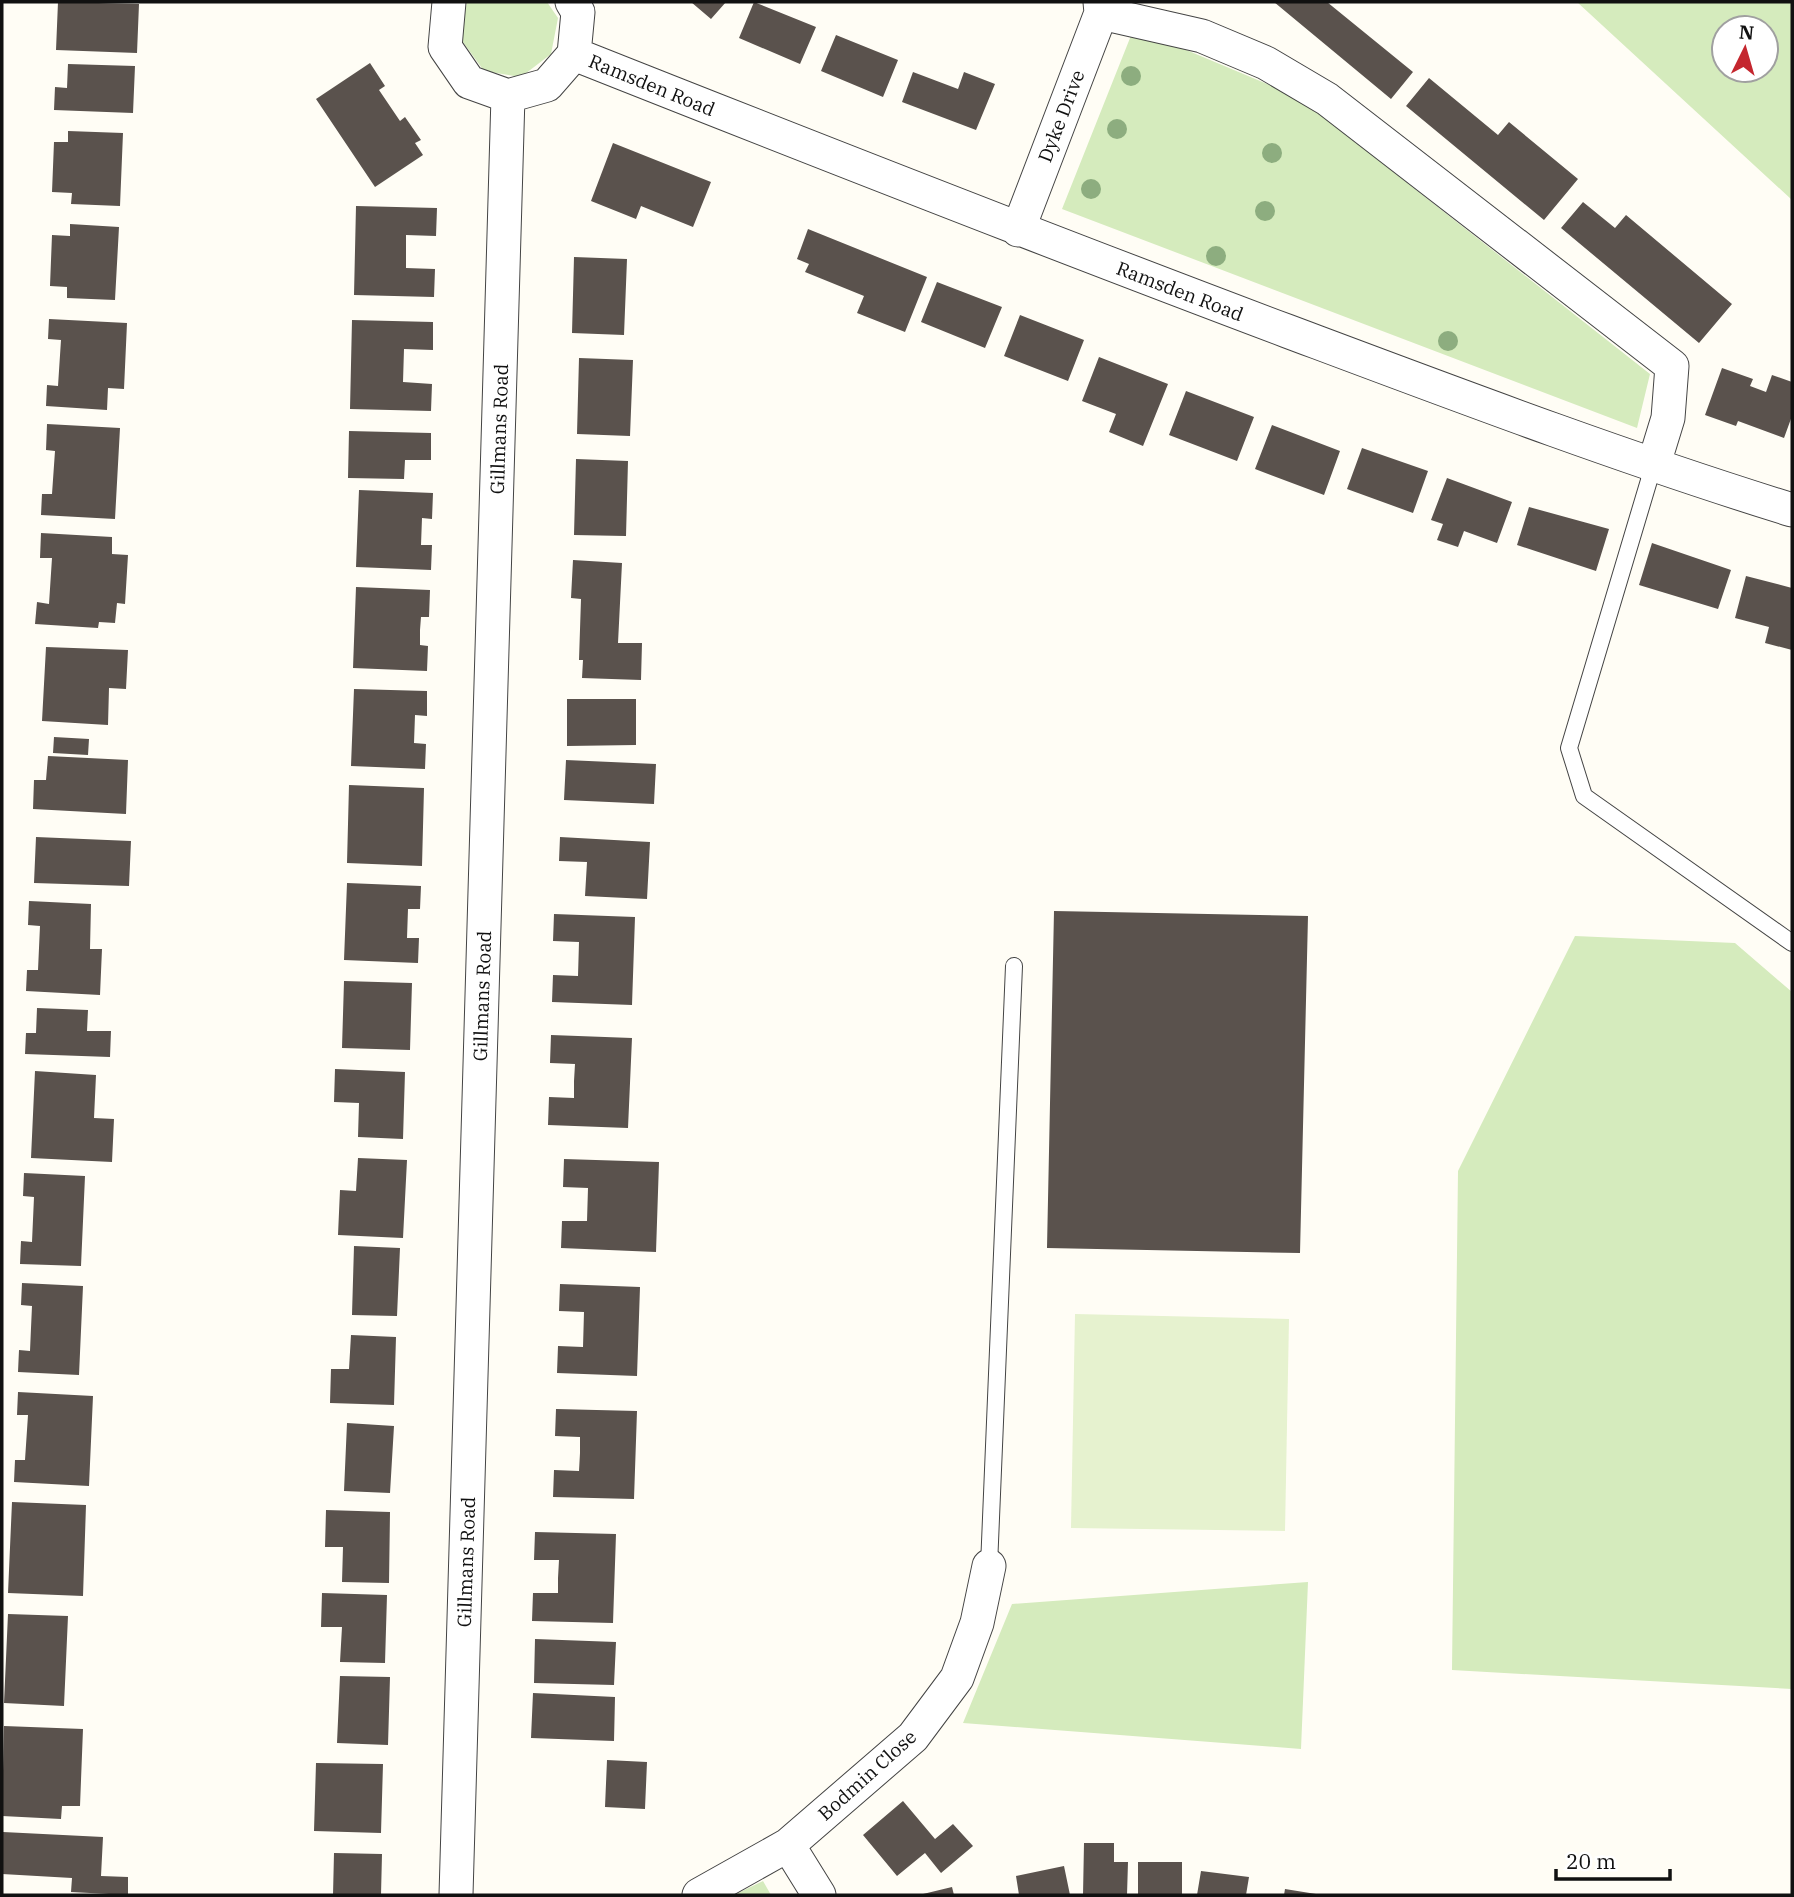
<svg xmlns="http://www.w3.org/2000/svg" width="1794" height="1897" font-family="'IBM Plex Serif',serif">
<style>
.green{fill:#d5ebbd;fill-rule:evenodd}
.pitch{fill:#e6f2cf}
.building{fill:#5a524d}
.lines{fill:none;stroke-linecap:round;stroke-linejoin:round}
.service-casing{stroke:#444;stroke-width:18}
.minor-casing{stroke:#444;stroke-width:35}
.service{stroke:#fff;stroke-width:16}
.minor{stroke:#fff;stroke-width:33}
.tree{fill:#8dad7f}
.labels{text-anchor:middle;stroke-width:7;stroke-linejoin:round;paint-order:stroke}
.street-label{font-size:19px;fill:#111;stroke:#fff}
</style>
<rect width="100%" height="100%" fill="#fffdf5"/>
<!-- green -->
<path class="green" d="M467 2H547L558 18 551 54 521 77 484 71 460 38Z
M1577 2H1792V200ZM1766 28V70H1724V28Z
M1134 28 1298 97 1650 374 1637 428 1062 209Z
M1575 936 1735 943 1792 992V1689L1452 1670 1458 1171Z
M1308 1582 1301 1749 963 1723 1012 1604Z
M763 1881 771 1895H734Z"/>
<!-- pitch -->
<path class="pitch" d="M1075 1314 1289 1319 1285 1531 1071 1528Z"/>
<!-- building -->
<path class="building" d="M58 2 139 4 137 53 56 50Z
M691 2H726L711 19Z
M754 2 816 27 800 64 739 38Z
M1274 2H1327L1413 72 1391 99Z
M836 35 898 60 883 97 821 71Z
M370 63 385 86 379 90 400 121 405 117 421 140 415 143 423 155 375 187 316 99Z
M68 64 135 66 133 113 54 110 55 87 67 88Z
M913 72 958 89 964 72 995 84 976 130 902 102Z
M1429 78 1498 135 1509 122 1578 179 1544 220 1406 106Z
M68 131 123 133 120 206 71 204 72 193 52 192 54 142H68Z
M613 143 711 182 693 227 641 206 636 219 591 201Z
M1583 202 1615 228 1626 215 1732 304 1699 343 1561 228Z
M356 206 437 208 436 236 406 235V268L435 269 434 297 354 295Z
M70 224 119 227 115 300 67 298V287L50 286 52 235 70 236Z
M808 229 927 277 905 332 857 313 864 296 805 272 809 264 797 259Z
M574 257 627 259 624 335 572 333Z
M937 282 1002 307 985 348 921 322Z
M1020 315 1084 340 1068 381 1004 356Z
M49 319 127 323 124 389 108 388 107 410 46 406 47 385 58 386 61 340 48 339Z
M352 320 433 322V350L404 349 403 382 432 384 431 411 350 409Z
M1099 357 1168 384 1143 446 1109 432 1116 414 1082 401Z
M579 358 633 360 630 436 577 434Z
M1722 368 1753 379 1750 386 1766 392 1772 375 1792 382V416L1784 438 1738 421 1736 426 1705 415Z
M1186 391 1254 417 1237 461 1169 435Z
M47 424 120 428 115 519 41 515 42 494H52L55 451 46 450Z
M1272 425 1340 451 1324 495 1255 469Z
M349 431 431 433V460H405L404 479 348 478Z
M1362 448 1428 471 1413 513 1347 489Z
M576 459 628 461 626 536 574 535Z
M1447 478 1512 502 1497 543 1464 531 1458 547 1437 540 1443 524 1431 520Z
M359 490 433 493 432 519 422 518 421 545H432L431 570 356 567Z
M1529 507 1609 529 1596 571 1517 545Z
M41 533 112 537V554L128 555 125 604 117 603 115 623 99 622 98 628 35 624 37 602 49 604 52 558H40Z
M1652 543 1731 570 1718 609 1639 585Z
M573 560 622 563 618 643H642L641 680 582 678 583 660H579L581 599 571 598Z
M1746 576 1792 588V650L1765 643 1769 627 1735 618Z
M356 587 430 590 429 617H421L420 630V645L428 646 427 671 353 668Z
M46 647 128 650 126 689 109 688 108 725 42 721Z
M354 689 427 691V716L415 715 414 743 426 744 425 769 351 766Z
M567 699H636V745L567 746Z
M54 737 89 739 88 755 53 753Z
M48 756 128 760 126 814 33 809 34 780H46Z
M566 760 656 764 654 804 564 800Z
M349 785 424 788 422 866 347 863Z
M36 837 131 841 129 886 34 883Z
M560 837 650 842 647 899 585 896 587 862 559 861Z
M347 883 421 886 420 909H408L407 938H419L418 963 344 960Z
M29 901 91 904 90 949H102L100 995 26 991 27 970H38L40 926 28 925Z
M1054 911 1308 916 1300 1253 1047 1248Z
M554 914 635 917 632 1005 552 1002 553 975 578 976 579 942 553 941Z
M344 981 412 983 410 1050 342 1048Z
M37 1008 88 1010 87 1031H111L110 1057 25 1054 26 1033H36Z
M551 1035 632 1038 628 1128 548 1125 549 1097 574 1098V1081L575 1064 550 1063Z
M335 1069 405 1072 403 1139 358 1137 359 1103 334 1102Z
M35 1071 96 1075 94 1118 114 1119 112 1162 31 1158Z
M358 1158 407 1160 403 1238 338 1235 340 1190 356 1191Z
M564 1159 659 1162 656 1252 561 1248 562 1221H587L588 1188 563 1187Z
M24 1173 85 1176 81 1266 20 1264 21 1241 32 1242 34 1197 23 1196Z
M354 1246 400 1248 397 1316 352 1315Z
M22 1283 83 1286 79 1375 18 1372 19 1350 30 1351 31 1328 32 1306 21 1305Z
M560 1284 640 1287 637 1376 557 1373 558 1346 583 1347 584 1312 559 1311Z
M351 1335 396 1337 394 1405 330 1403 331 1369H349Z
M18 1392 93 1396 89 1486 14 1482 15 1460H25L28 1415H17Z
M556 1409 637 1411 634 1499 553 1497 554 1470 579 1471 580 1453V1437L555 1436Z
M347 1423 394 1426 390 1493 344 1491Z
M12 1502 86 1505 83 1596 8 1593Z
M326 1510 390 1512 389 1583 342 1582 343 1547H325Z
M535 1532 616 1534 613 1623 532 1621 533 1593H558V1578L559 1560H534Z
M322 1593 387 1595 385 1663 340 1662 342 1627H321Z
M8 1614 68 1616 64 1706 4 1703Z
M535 1639 616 1642 614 1685 534 1683Z
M340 1676 390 1677 388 1745 337 1743Z
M533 1693 615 1697 614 1741 531 1738Z
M4 1726 83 1729 80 1806H62L61 1819 2 1816Z
M607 1760 647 1762 645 1809 605 1807Z
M316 1763 383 1764 381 1833 314 1831Z
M903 1801 935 1839 953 1824 973 1846 941 1873 925 1853 897 1876 863 1835Z
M3 1832 103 1837 101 1876 128 1877V1895L71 1892 72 1878 2 1874Z
M1084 1843H1114V1862H1128L1127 1895H1083Z
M334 1853 382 1854 381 1895H333Z
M1138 1862H1182V1895H1138Z
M1064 1866 1070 1895H1019L1016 1876Z
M1201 1871 1249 1877 1246 1895H1197Z
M952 1887 954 1895H923V1894Z
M1285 1889 1316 1894V1895H1284Z"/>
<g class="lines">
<!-- service casing -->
<g class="service-casing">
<path id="service" d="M1653 467 1569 748 1584 796 1792 943
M989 1566 1014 966"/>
</g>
<!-- minor casing -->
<g class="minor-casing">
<path id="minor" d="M449 2 445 47 469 82 508 96 547 85 574 54 578 12 572 2
M1101 13 1202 36 1266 63 1327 99 1672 366 1668 418 1653 467
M574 54C811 148 1048 241 1287 331 1455 394 1621 457 1792 510
M1018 230 1101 13 1100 2
M788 1845 819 1895
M456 1895 508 96
M699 1895 788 1845 913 1737 957 1678 977 1623 989 1566"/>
</g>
<!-- service -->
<use href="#service" class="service"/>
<!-- minor -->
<use href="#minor" class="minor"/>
</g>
<!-- trees -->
<g class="tree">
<circle cx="1131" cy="76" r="10"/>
<circle cx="1117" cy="129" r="10"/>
<circle cx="1272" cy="153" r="10"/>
<circle cx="1091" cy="189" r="10"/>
<circle cx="1265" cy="211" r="10"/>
<circle cx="1216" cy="256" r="10"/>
<circle cx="1448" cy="341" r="10"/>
</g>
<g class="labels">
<!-- street labels -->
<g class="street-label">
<text transform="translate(652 85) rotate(22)" y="7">Ramsden Road</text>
<text transform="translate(1061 116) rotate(-69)" y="7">Dyke Drive</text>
<text transform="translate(1180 291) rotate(21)" y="7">Ramsden Road</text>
<text transform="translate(499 429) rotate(-88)" y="7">Gillmans Road</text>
<text transform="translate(482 996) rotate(-88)" y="7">Gillmans Road</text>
<text transform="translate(466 1562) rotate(-88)" y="7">Gillmans Road</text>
<text transform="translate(867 1775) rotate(-42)" y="7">Bodmin Close</text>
</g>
</g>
<!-- border -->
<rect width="1794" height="1897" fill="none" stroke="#111111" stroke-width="7"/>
<!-- north arrow -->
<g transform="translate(1745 49) rotate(5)"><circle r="33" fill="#ffffff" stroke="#a0a0a0" stroke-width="2"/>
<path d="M0-5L12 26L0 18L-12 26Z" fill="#c4262e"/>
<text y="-10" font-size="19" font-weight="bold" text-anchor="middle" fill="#111111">N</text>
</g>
<!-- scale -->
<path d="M1556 1869v10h114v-10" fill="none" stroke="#111111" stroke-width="3.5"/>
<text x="1566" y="1869" font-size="21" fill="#111111" stroke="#ffffff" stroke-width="5" paint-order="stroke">20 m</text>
</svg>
